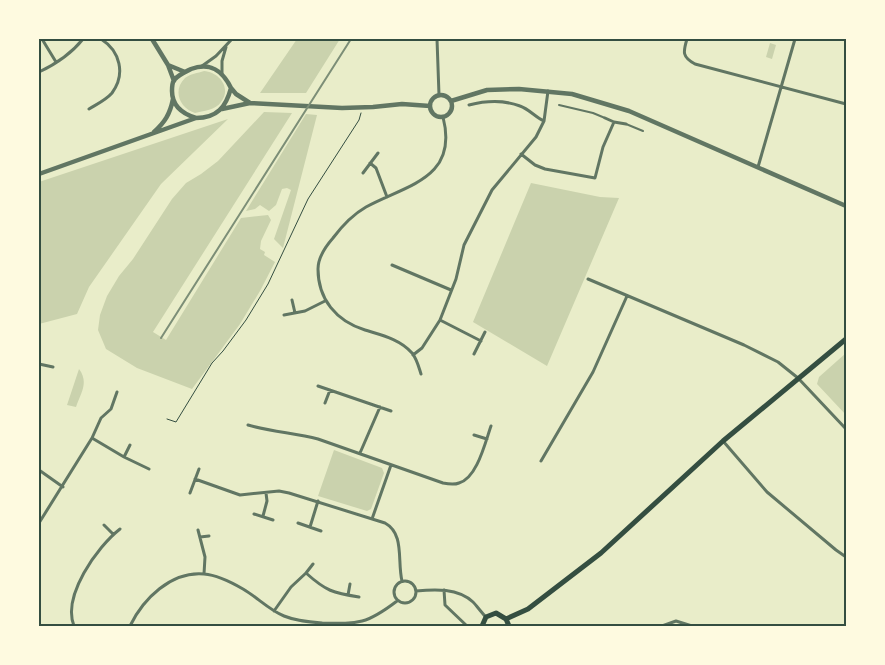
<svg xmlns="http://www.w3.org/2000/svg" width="885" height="665" font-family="'Public Sans',sans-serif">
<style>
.green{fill:#cad2ad}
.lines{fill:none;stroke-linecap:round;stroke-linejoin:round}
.path{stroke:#344e41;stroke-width:1}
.service{stroke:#617663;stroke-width:2}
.minor{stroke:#617663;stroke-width:3}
.tertiary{stroke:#617663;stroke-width:4.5}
.primary{stroke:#344e41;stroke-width:5}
.rail{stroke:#7c8e77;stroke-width:2}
.neatline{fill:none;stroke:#344e41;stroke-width:2}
</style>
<rect width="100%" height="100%" fill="#e9edc9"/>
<!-- green -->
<path class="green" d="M297 39H340L306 93H260Z
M770 43 776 45 772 59 766 57Z
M204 71C219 72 232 88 221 102 216 110 203 111 195 113 180 108 172 91 185 78 190 74 198 73 204 71Z
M264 112 292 113 153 332 166 340 241 218 268 215 271 220 261 241 260 249 265 252 264 255 275 262 260 291 240 324 192 389 137 368 106 349 98 330 100 315 107 296 119 276 133 259 172 199 186 183 201 174 218 161Z
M306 114 317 115 283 248 274 239 291 190 287 188 282 189 276 205 269 211 260 205 255 209 246 211Z
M228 119 161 184 89 287 77 314 39 324V182Z
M531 183 600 197 619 198 547 366 473 322Z
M846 353V415L817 384 819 377Z
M79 369C89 382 81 393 76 407L67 405Z
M334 450 382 468 384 473 371 509 367 511 318 496Z"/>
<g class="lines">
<!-- path -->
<path class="path" d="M167 419 176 422 212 363 223 351 246 320 268 284 308 199 359 120 361 113"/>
<!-- service -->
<path class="service" d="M559 105 593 113 605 118
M626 124 643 131"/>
<!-- minor -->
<path class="minor" d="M42 39 56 62
M437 39 439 95
M687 39C683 52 682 57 695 64L846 104
M202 66 216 56 232 39
M39 72C56 64 71 54 83 39
M222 73V61L226 47
M469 105C485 101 504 100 520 106 529 109 535 117 544 121
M89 109C97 104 106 100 112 93 126 74 120 51 101 39
M605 118 614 122
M521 154 535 165 545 169 595 178 603 147 614 122 626 124
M370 163 376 168 387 197
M758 167 795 39
M363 173 378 153
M392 265 451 290
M588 279 744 345 778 362 798 378 846 429
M292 300 295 313
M284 315 305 311 325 301
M440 320 481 341
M474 354 485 332
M413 355 422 348 440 320 456 279 464 245 492 190 536 137 544 121 548 91
M39 364 53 367
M421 374C419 368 417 359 412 353 400 339 381 335 365 330 336 321 318 299 318 269 318 258 326 246 333 238 342 226 352 215 366 207 406 185 459 179 443 117
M318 386 391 411
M325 403 330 390
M248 425C272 432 295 433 318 439L443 483C448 484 454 485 459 483 477 478 485 443 491 426
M474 435 487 439
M92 438 124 457 149 469
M723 441 767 492 836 550 846 557
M360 453 380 407
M124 457 130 445
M541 461 593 372 627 296
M39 470 63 487
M195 479 240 495 279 491 289 493 385 523C405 534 397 561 402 581
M190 493 199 469
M254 514 273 520
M263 516 267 501 266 493
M372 519 391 465
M39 523 92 438 101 418 111 409 117 392
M298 523 321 531
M104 525 113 534
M310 527 318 501
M198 530 205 557 204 574
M200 537 209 536
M306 573 313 564
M394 592a11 11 0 1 1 22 0a11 11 0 1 1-22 0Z
M444 590 445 605 467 626
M416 591C435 589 458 588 473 602 477 606 481 612 486 617
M348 595 350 584
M274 611 291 587 306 573C326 591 333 593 359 597
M322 623C359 624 367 624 397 601
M74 626C62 596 97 547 120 529
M130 626C143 599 171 571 204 574 217 575 231 582 243 589 257 597 269 610 284 616 296 621 309 622 322 623L321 626
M662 626 676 621 692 626"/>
<!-- tertiary -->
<path class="tertiary" d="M152 39 168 65 174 81
M168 65 185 72
M231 88 236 94 250 103
M430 106a11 11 0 1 1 22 0a11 11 0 1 1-22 0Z
M451 101 487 90 519 89 572 94 629 111 846 206
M222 109 250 103 342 108 373 107 402 104 430 106
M154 132C165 122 170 114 173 99
M39 174 196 118C217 118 226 107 231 88 222 70 210 62 191 69 185 72 178 75 174 80 172 83 172 88 172 91 172 107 183 114 196 118"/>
<!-- primary -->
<path class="primary" d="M506 619 528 609 601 553 723 441 846 339
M482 626 486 617 496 613 506 619 509 626"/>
<!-- rail -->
<path class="rail" d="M161 338 351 39"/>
</g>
<!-- border -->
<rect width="885" height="665" fill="none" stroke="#fefae0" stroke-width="80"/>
<rect x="40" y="40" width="805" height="585" class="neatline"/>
</svg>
